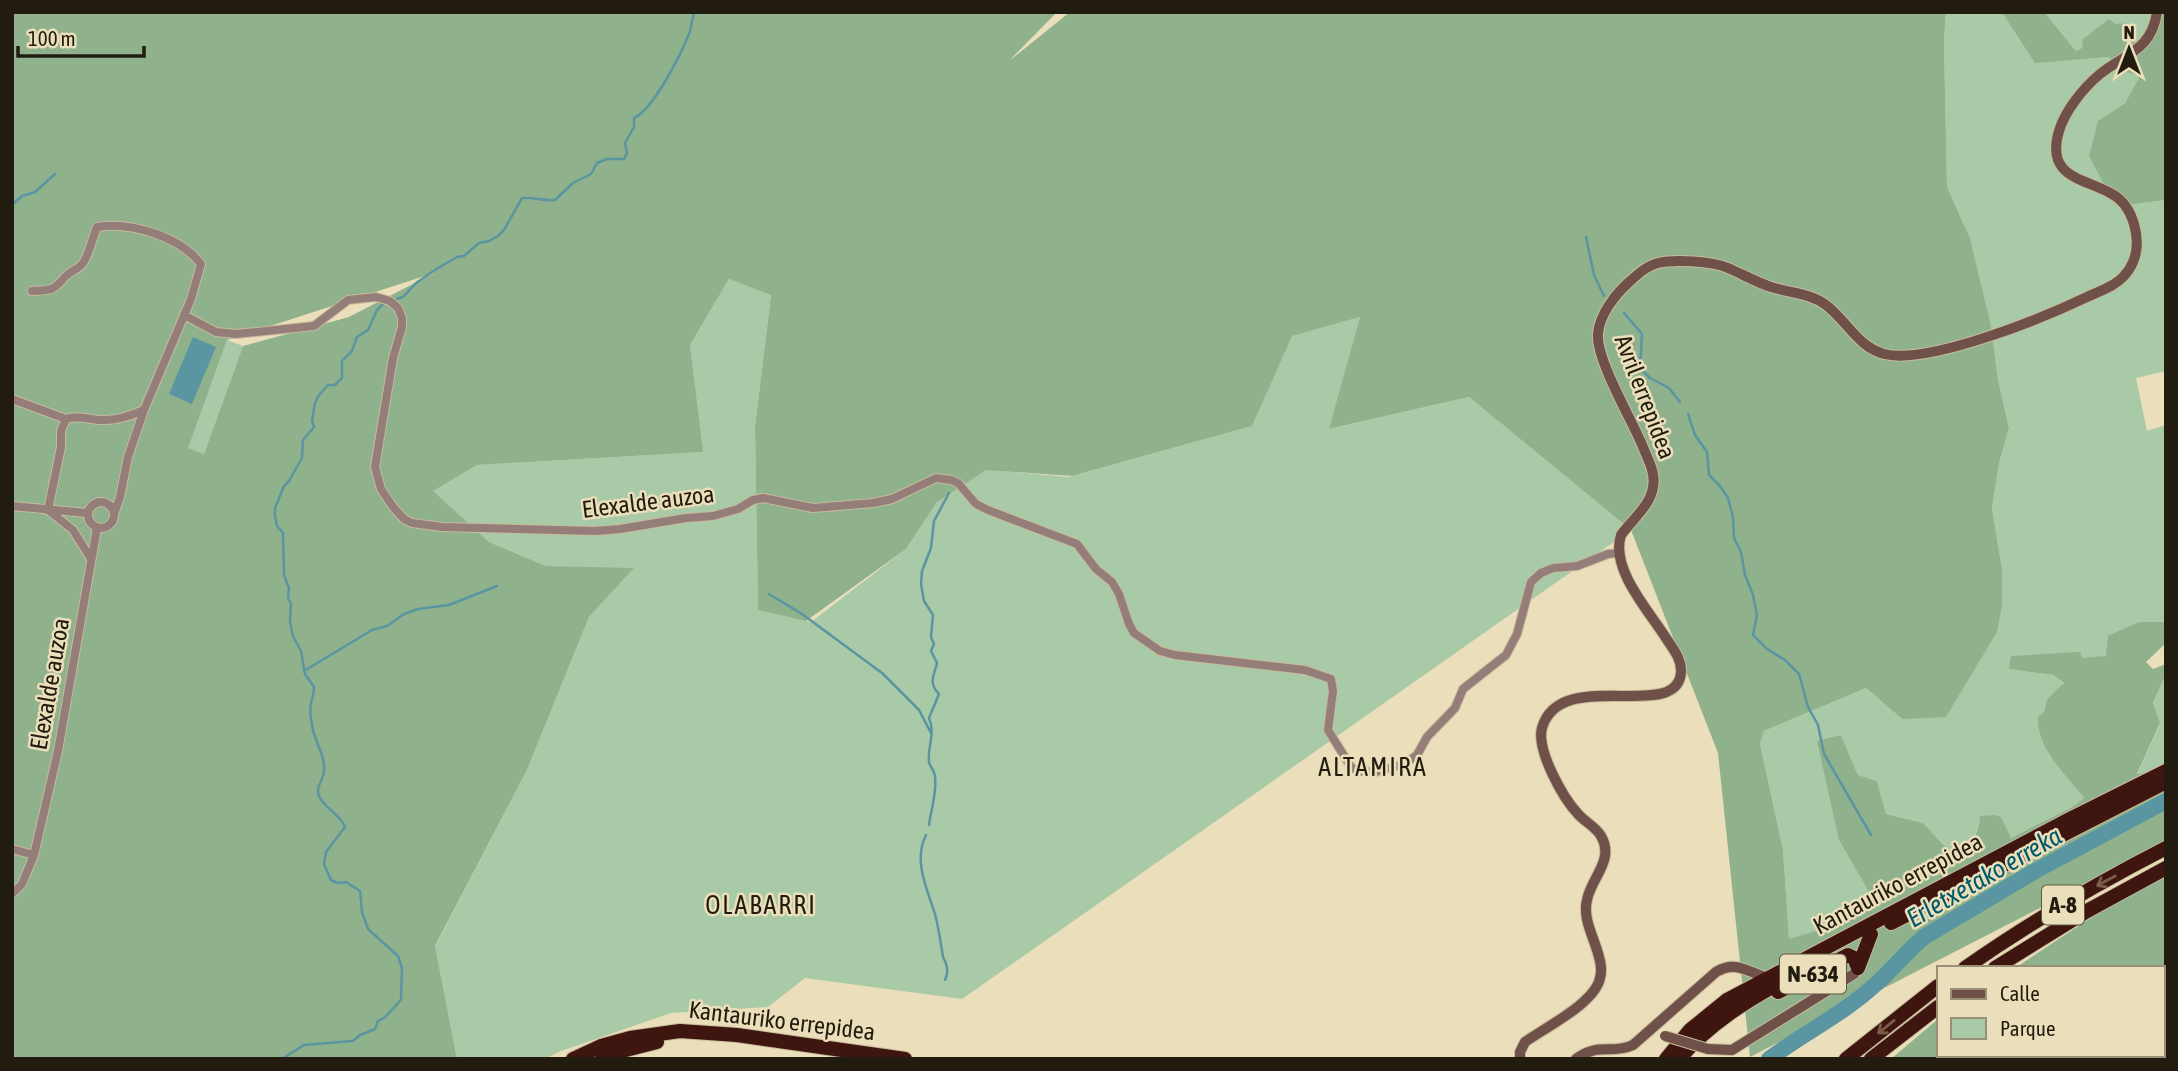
<svg xmlns="http://www.w3.org/2000/svg" width="2178" height="1071" font-family="'Asap Condensed',sans-serif">
<style>
.green{fill:#a8caa6}
.forest{fill:#8fb28d;fill-rule:evenodd}
.water{fill:#5a95a2}
.lines{fill:none;stroke-linecap:round;stroke-linejoin:round}
.stream{stroke:#5a95a2;stroke-width:2.5}
.river{stroke:#5a95a2;stroke-width:16}
.street-casing{stroke:#c7bb9b;stroke-width:10}
.secondary-casing{stroke:#c7bb9b;stroke-width:12}
.highway-casing{stroke:#c7bb9b;stroke-width:16}
.street{stroke:#957e79;stroke-width:8}
.secondary{stroke:#70514a;stroke-width:10}
.highway{stroke:#3e160f;stroke-width:14}
.secondary-bridge-casing{stroke:#c7bb9b;stroke-width:12;stroke-linecap:butt}
.secondary-bridge{stroke:#70514a;stroke-width:10}
.oneway{stroke:#7b5c4b}
.labels{text-anchor:middle;stroke-width:5;stroke-linejoin:round;paint-order:stroke}
.shield{fill:#ebdeba;stroke:#5e5642;stroke-width:2}
.shield-label{font-size:23px;font-weight:bold;fill:#211c0f}
.street-label{font-size:24px;fill:#211c0f;stroke:#ebdeba}
.neighbourhood-label{font-size:26px;letter-spacing:2px;fill:#211c0f;stroke:#ebdeba}
.water-label{font-size:26px;font-style:italic;fill:#005968;stroke:#ebdeba}
</style>
<rect width="100%" height="100%" fill="#ebdeba"/>
<!-- green -->
<path class="green" d="M1946 12H1995L2003 14 2035 62 2109 57 2117 69 2140 76 2125 103 2099 121 2128 205 2166 200V371L2136 378 2147 431 2166 425V622H2139L2107 656 2009 669 2053 675 2064 684 2047 699 2044 712 2048 751 2084 798 2072 807 2011 838 1980 825 1968 848 1954 856 1923 823 1886 814 1877 781 1858 775 1841 735 1839 840 1871 896 1843 913 1833 926 1789 940 1783 850 1760 744 1764 731 1866 688 1902 719 2002 569 1992 508 1999 463 2009 428 1998 380 1991 325 1970 238 1947 187 1944 42Z
M2044 12H2157L2144 49 2130 38 2082 48 2076 51Z
M729 279 771 294 755 426 758 610 811 622 906 549 937 502 982 469 1069 477 1252 426 1291 336 1360 317 1330 429 1469 397 1631 530 962 999 805 978 768 1007 671 1013 561 1051 544 1059H457L435 947 527 770 589 617 633 569 546 566 489 542 432 491 477 465 702 452 690 345Z
M227 340 243 346 204 454 187 448Z
M2166 674V766L2164 771 2137 775 2160 724 2153 703Z"/>
<!-- forest -->
<path class="forest" d="M12 12H1057L1009 61 1070 12H1946L1944 42 1947 187 1970 238 1991 325 1998 380 2009 428 1999 463 1992 508 2002 569V605L1997 632 1946 717 1902 719 1866 688 1764 731 1760 744 1783 850 1789 939 1833 926 1843 913 1871 896 1839 840 1817 741 1841 735 1858 775 1877 781 1886 814 1923 823 1954 856C1969 847 1980 834 1980 816L1995 815 2001 817 2011 838 2072 807 2084 798C2066 775 2036 747 2038 717L2044 712 2047 699 2064 683 2053 675 2009 669 2011 656 2080 652 2082 658 2106 656 2108 636 2139 622H2166V643L2146 662 2153 669 2166 664V674L2153 703 2160 723 2137 774 2163 771 2166 766V843L1750 1057 1718 753 1631 530 1469 397 1329 429 1360 317 1292 336 1252 426 1072 476 986 470 937 502 906 549 806 621 758 610 755 426 771 295 729 279 690 345 703 452 477 465 433 491 489 542 546 566 634 568 589 617 527 770 435 946 457 1059H12ZM434 273 349 317 243 346 204 454 188 448 227 340Z
M1995 12H2044L2076 51 2082 48 2083 39 2109 19 2115 24 2128 23 2130 38 2144 48 2157 12H2166V200L2128 205 2125 199 2104 184 2089 156 2098 121 2125 103 2140 76 2117 69 2109 57 2035 63 2003 14Z
M2166 876V1059H1891L1938 1019V1055H2162V968H2015L2104 909Z"/>
<!-- water -->
<path class="water" d="M193 337 216 347 192 404 169 394Z"/>
<g class="lines">
<!-- stream -->
<path class="stream" d="M12 205 22 196 35 192 55 174
M1586 237 1594 275 1604 296
M397 299 403 297 416 283 438 268 457 257 464 256 479 243 489 241 498 236 504 230 522 198C533 197 543 201 555 200L573 183 591 174 597 163 607 159H624L627 153 625 143 634 127V118C653 110 681 54 689 34 692 27 691 19 695 12
M1624 313 1642 334 1640 368 1650 378 1669 388 1680 402
M1688 414 1695 435 1707 452 1709 475 1720 486 1728 498 1733 517 1734 538 1741 552 1745 575 1753 595 1757 615 1753 635 1767 649 1785 660 1799 674 1808 707 1818 725 1824 754 1871 835
M769 594 802 614 882 673 919 710 931 733
M304 671 372 630 387 626 404 614 418 609 449 605 497 586
M929 825C931 809 937 794 935 777 935 771 930 767 929 762 927 747 936 734 929 718L939 694C928 683 934 676 937 663L931 651 934 644 931 637 933 615 924 601 921 584 922 571 931 548 934 521 949 493
M926 835C913 860 927 889 935 914 938 925 941 944 943 957 947 964 949 972 945 980
M282 1059 304 1045 353 1041 360 1035 375 1029 378 1021 384 1018 401 1000 402 968 398 956 368 929 362 912 360 891 346 882 338 883 331 880 324 864 326 852 345 827C341 815 326 809 320 798 314 787 323 782 324 772 326 756 314 741 312 725 311 718 309 709 311 703 313 696 314 694 314 687L305 674 301 651 293 636 290 622 291 604 288 598 289 588 284 575 283 533 277 526 275 516V508L284 486 289 481 302 458 303 440 314 427 312 421 315 403 319 395 328 385H335L342 378V361L352 351 357 337 368 330 377 310 384 303"/>
<!-- river -->
<path class="river" d="M1769 1059C1804 1033 1845 1013 1877 983 1894 968 1907 951 1924 937L2037 870 2166 801"/>
<!-- street casing -->
<g class="street-casing">
<path id="street" d="M32 291C51 290 53 291 65 277 70 271 78 270 83 263 90 253 92 238 97 227 131 221 180 237 201 264L191 299 144 410 128 457 120 497 114 514
M184 315 216 332 236 334 314 326 348 300 376 297 390 301 398 308 402 318V327L393 358 375 467 381 489 393 507 404 519 412 523 442 527 595 531 620 529 686 518 713 516 738 509 753 500 763 498 813 508 873 503 892 499 936 478 951 480 958 483 976 504 988 510 1077 544 1096 569 1112 582 1119 594 1129 624 1134 633 1160 651 1175 655 1305 670 1331 679 1333 691 1328 730 1351 767 1358 771 1376 772 1404 764 1417 755 1427 737 1455 708 1463 689 1506 655 1517 634 1531 582 1541 573 1553 568 1577 566 1608 554 1618 553
M12 399 66 419
M88 515a13 13 0 1 1 26 0a13 13 0 1 1-26 0Z
M12 506 87 513
M48 510 61 447V431L66 419C77 415 87 419 99 420 116 421 129 416 144 410
M48 510 73 530 91 559
M12 849 34 855
M12 894 22 884 34 855 58 751 97 528"/>
</g>
<!-- secondary casing -->
<g class="secondary-casing">
<path id="secondary" d="M1708 1049 1732 1050 1854 974 1858 968
M1520 1059V1052L1525 1042C1546 1027 1595 1003 1600 978 1603 967 1599 957 1596 947 1591 932 1583 916 1587 900 1591 878 1615 860 1601 836 1596 827 1585 822 1578 814 1563 798 1536 750 1542 728 1560 665 1678 724 1681 672 1682 659 1673 649 1666 638 1649 611 1610 569 1621 535 1631 521 1651 505 1653 487 1656 473 1648 460 1643 447 1632 420 1595 358 1598 333 1600 314 1615 295 1628 283 1637 275 1646 266 1658 263 1674 259 1712 261 1728 268 1742 274 1756 282 1771 287 1790 293 1810 293 1826 305 1847 321 1858 347 1884 354 1929 365 2045 317 2087 297 2099 291 2114 287 2123 277 2127 273 2131 267 2133 262 2142 241 2134 206 2112 194 2084 178 2045 178 2059 131 2065 111 2083 88 2100 74 2125 54 2152 50 2157 12
M1576 1059C1598 1042 1611 1055 1633 1045L1716 972C1736 960 1747 972 1768 978"/>
</g>
<!-- highway casing -->
<g class="highway-casing">
<path id="highway" d="M1891 923 2166 782
M1858 968 1871 934
M1965 968C2029 923 2096 884 2166 848
M1995 968 2087 911 2166 868
M1778 992 1848 955 1854 958 1858 968
M573 1059 601 1046 630 1038 680 1031 737 1035 905 1059
M602 1059 618 1052 657 1042
M1666 1059 1690 1030 1727 1000 2068 820 2166 771
M1679 1059C1709 1024 1747 1000 1787 979
M1846 1059 1938 986
M1871 1059 1938 1007"/>
</g>
<!-- street -->
<use href="#street" class="street"/>
<!-- secondary -->
<use href="#secondary" class="secondary"/>
<!-- highway -->
<use href="#highway" class="highway"/>
<!-- secondary-bridge casing -->
<g class="secondary-bridge-casing">
<path id="secondary-bridge" d="M1665 1036 1708 1049"/>
</g>
<!-- secondary-bridge -->
<use href="#secondary-bridge" class="secondary-bridge"/>
</g>
<!-- one-way arrows -->
<defs><path id="oneway-shaft" d="M-6 0H5M1.5-3L5.5 0L1.5 3" fill="none" stroke-width="1.6" stroke-linecap="round" stroke-linejoin="round" transform="scale(1.75)"/></defs>
<g class="oneway">
<use href="#oneway-shaft" transform="translate(2106 881) rotate(152)"/>
<use href="#oneway-shaft" transform="translate(1886 1027) rotate(141)"/>
</g>
<g class="labels">
<!-- shield labels -->
<g class="shield">
<rect x="2042" y="885.5" width="42" height="39" rx="5"/>
<rect x="1780" y="954.5" width="66" height="39" rx="5"/>
</g>
<g class="shield-label">
<text x="2063" y="913">A-8</text>
<text x="1813" y="982">N-634</text>
</g>
<!-- street labels -->
<g class="street-label">
<text transform="translate(1645 397) rotate(69)" y="8">Avril errepidea</text>
<text transform="translate(648 502) rotate(-7)" y="8">Elexalde auzoa</text>
<text transform="translate(50 684) rotate(-80)" y="8">Elexalde auzoa</text>
<text transform="translate(1898 884) rotate(-28)" y="8">Kantauriko errepidea</text>
<text transform="translate(782 1021) rotate(7)" y="8">Kantauriko errepidea</text>
</g>
<!-- neighbourhood labels -->
<g class="neighbourhood-label">
<text x="1373" y="776">ALTAMIRA</text>
<text x="761" y="914">OLABARRI</text>
</g>
<!-- water labels -->
<g class="water-label">
<text transform="translate(1984 877) rotate(-30)" y="9">Erletxetako erreka</text>
</g>
</g>
<!-- border -->
<rect width="2178" height="1071" fill="none" stroke="#211c0f" stroke-width="28"/>
<!-- legend -->
<rect x="1937" y="966" width="228" height="91" fill="#ebdeba" stroke="#9a9076" stroke-width="2"/>
<rect x="1951" y="989" width="35" height="10" fill="#70514a" stroke="#9a9076" stroke-width="2"/>
<text x="2000" y="1001" font-size="21" fill="#211c0f">Calle</text>
<rect x="1951" y="1018" width="35" height="21" fill="#a8caa6" stroke="#9a9076" stroke-width="2"/>
<text x="2000" y="1036" font-size="21" fill="#211c0f">Parque</text>
<!-- north arrow -->
<g transform="translate(2129 49)" stroke="#ebdeba" stroke-width="5" paint-order="stroke">
<path d="M0-5L12 26L0 18L-12 26Z" fill="#211c0f"/>
<text y="-10" font-size="19" font-weight="bold" text-anchor="middle" fill="#211c0f">N</text>
</g>
<!-- scale -->
<path d="M18 46v10h126v-10" fill="none" stroke="#211c0f" stroke-width="3.5"/>
<text x="28" y="46" font-size="21" fill="#211c0f" stroke="#ebdeba" stroke-width="5" paint-order="stroke">100 m</text>
</svg>
